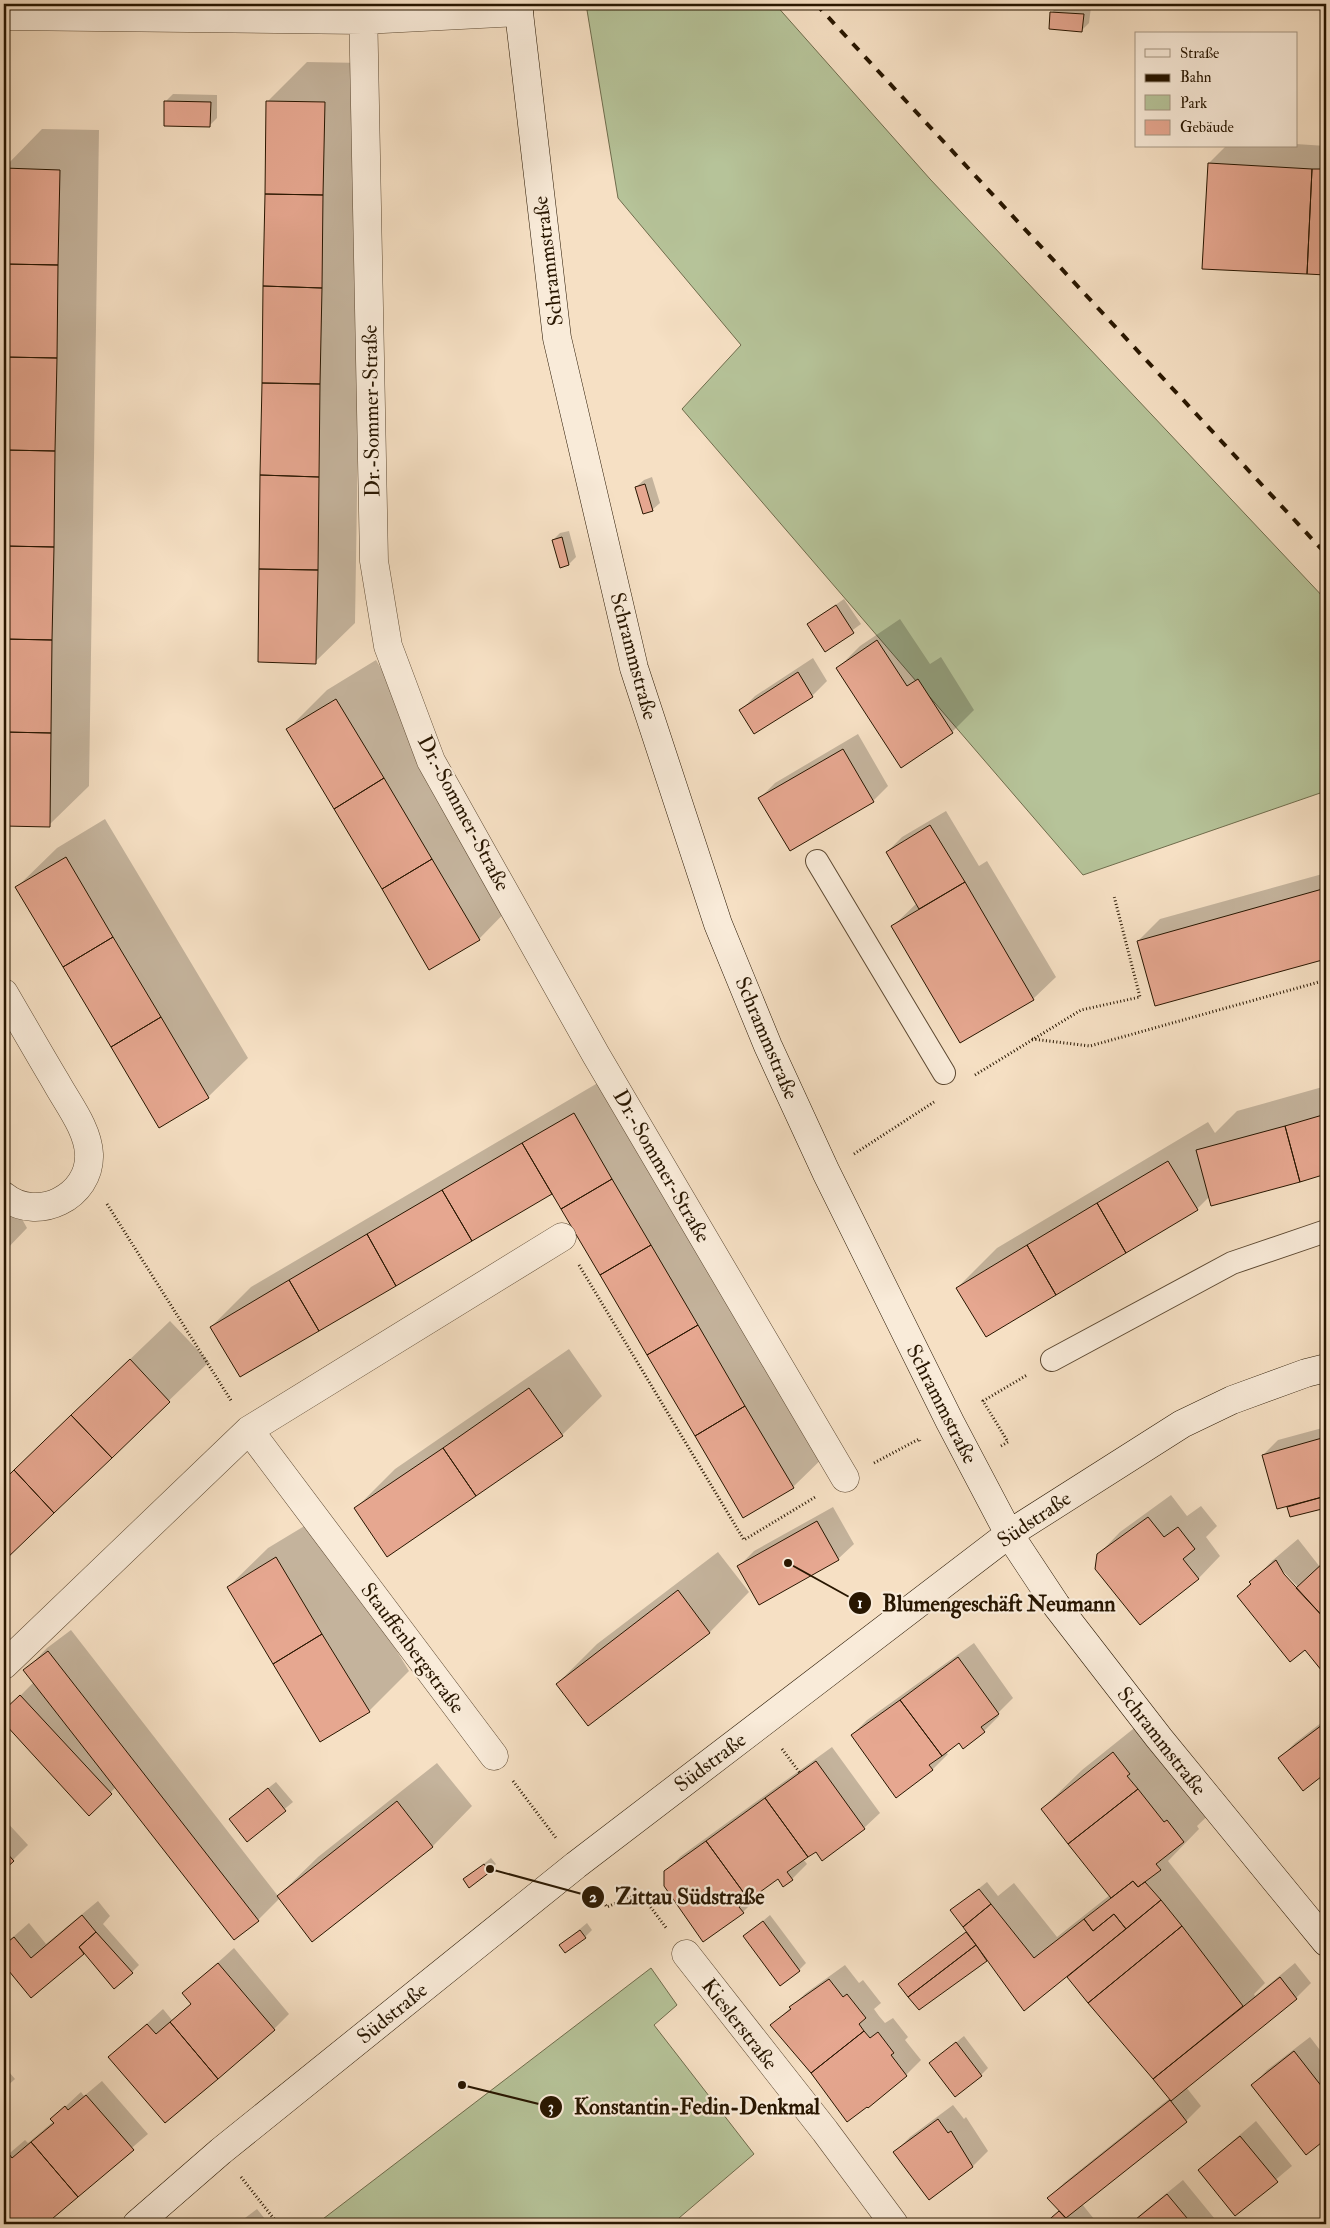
<svg xmlns="http://www.w3.org/2000/svg" width="1330" height="2228" font-family="'IM FELL Double Pica',serif">
<style>
.green{fill:#b6c399;stroke:#6f6c4c}
.shadow{fill:#0003;fill-rule:evenodd}
.building{fill:#e6a790;stroke:#281600}
.lines{fill:none;stroke-linecap:round;stroke-linejoin:round}
.lane-casing{stroke:#5c4831;stroke-width:24}
.street-casing{stroke:#5c4831;stroke-width:29}
.secondary-casing{stroke:#281600;stroke-width:29}
.path{stroke:#281600;stroke-width:3;stroke-dasharray:1 2.5;stroke-linecap:butt}
.lane{stroke:#f9ebd9;stroke-width:22}
.street{stroke:#f9ebd9;stroke-width:28}
.secondary{stroke:#f9ebd9;stroke-width:28}
.rail{stroke:#281600;stroke-width:4;stroke-dasharray:9 9;stroke-linecap:butt}
.labels{text-anchor:middle;stroke-width:4.5;stroke-linejoin:round;paint-order:stroke}
.street-label{font-size:21px;fill:#281600;stroke:#f9ebd9}
.leader{fill:none;stroke:#281600;stroke-width:2}
.callout-dot{fill:#281600;stroke:#f9ebd9;stroke-width:2}
.mark-label{font-size:15px;text-anchor:middle;font-weight:bold;fill:#fff}
.callout-label{font-size:22px;text-anchor:middle;font-weight:bold;fill:#281600;stroke:#f9ebd9;stroke-width:4.5;stroke-linejoin:round;paint-order:stroke}
</style>
<rect width="100%" height="100%" fill="#f6e0c4"/>
<filter id="stains"><feTurbulence type="fractalNoise" baseFrequency=".004" numOctaves="4"/><feColorMatrix values="0 0 0 0 .2 0 0 0 0 .09 0 0 0 0 .02 0 0 0 .5 -.17"/></filter>
<radialGradient id="worn" r=".72"><stop offset=".6" stop-color="#630" stop-opacity="0"/><stop offset="1" stop-color="#630" stop-opacity=".3"/></radialGradient>
<!-- green -->
<path class="green" d="M586 4H775L930 179 1326 600V791L1083 875 682 409 741 345 618 198Z
M651 1968 677 2005 654 2025 754 2154 672 2224H321L319 2222Z"/>
<!-- shadow -->
<path class="shadow" d="M1059 5 1091 7 1089 23 1082 30 1052 12Z
M307 62 364 63 355 623 315 662 267 102Z
M173 94 217 95V118L210 125 165 102Z
M42 129 99 130 89 786 49 825H4V168Z
M1296 144 1326 146V274L1203 268 1209 163 1226 146H1296Z
M652 477 660 503 652 510 636 487 644 480Z
M569 531 576 557 569 564 560 566 553 540 560 533Z
M844 599 861 624 825 650 808 624Z
M900 619 930 664 941 657 974 710 952 732 838 668 860 646Z
M813 658 827 681 812 696 740 711 755 696Z
M376 660 518 899 479 939 288 729 327 690Z
M858 734 888 786 873 801 760 798 775 783Z
M946 811 979 866 987 861 1056 977 1033 999 893 926 917 903 887 852 902 837Z
M105 819 248 1058 208 1097 17 887 57 848Z
M1326 873V958L1156 1005 1138 941 1160 919Z
M613 1074 833 1448 793 1487 553 1192 240 1376 211 1327 251 1287Z
M1326 1086V1173L1212 1204 1210 1196 1197 1209 957 1288 997 1248 1208 1122 1215 1133 1237 1111Z
M4 1187 27 1228 4 1252Z
M170 1321 209 1362 4 1559V1480Z
M569 1349 602 1396 562 1435 356 1508 395 1469Z
M1326 1427V1506L1291 1516 1289 1507 1292 1504 1263 1455 1278 1440Z
M1171 1495 1187 1516 1201 1506 1217 1526 1206 1537 1220 1556 1198 1579 1098 1555 1120 1532Z
M833 1507 854 1544 838 1559 739 1566 754 1551Z
M316 1519 409 1671 369 1711 228 1587 268 1548Z
M1298 1539 1320 1567 1326 1560V1674L1305 1648 1238 1596 1273 1560ZM1281 1569 1298 1587 1296 1589 1279 1571Z
M718 1552 749 1592 710 1632 588 1724 557 1684 597 1644Z
M71 1630 278 1896 318 1857 437 1763 472 1806 433 1846 312 1940 280 1898 258 1920 116 1787 89 1814 4 1721V1712L34 1682 25 1671 47 1648Z
M974 1643 1013 1698 997 1714 999 1716 984 1731 959 1741 945 1752 948 1754 933 1769 896 1796 852 1735 867 1720Z
M1153 1713 1223 1801 1197 1826 1199 1829 1168 1861 1265 1983 1254 1994 1255 1996 1295 1963 1311 1983 1296 1998 1186 2087 1201 2106 1186 2121 1082 2204 1098 2224H1045L1060 2210 1049 2198 1064 2183 1170 2098 1068 1975 986 1959 919 2009 899 1984 967 1931 952 1910 987 1882 998 1896 1014 1883 1057 1937 1110 1895 1042 1809 1082 1770Z
M1326 1719V1772L1303 1789 1280 1758 1295 1743Z
M832 1747 880 1813 864 1828 822 1859 816 1850 803 1859 807 1864 792 1879 778 1878 755 1894 758 1897 743 1912 665 1872 681 1856Z
M276 1782 293 1802 247 1840 238 1812Z
M4 1819 28 1845 4 1869Z
M491 1858 496 1864 489 1871 465 1879Z
M98 1901 110 1916 103 1924 139 1965 132 1972 84 1952 31 1996 4 1963V1945L29 1923 46 1944Z
M770 1915 806 1963 799 1970 745 1936Z
M587 1923 592 1930 585 1937 561 1945Z
M234 1948 289 2014 274 2029 110 2057 163 2009 172 2020 192 2003 184 1993Z
M845 1965 859 1983 863 1980 881 2003 874 2009 879 2016 885 2023 893 2018 908 2037 905 2040 921 2060 906 2075 848 2120 772 2025 806 1993Z
M964 2036 988 2068 981 2075 931 2063Z
M1310 2037 1326 2058V2137L1306 2153 1252 2086 1267 2070Z
M4 2066 15 2079 4 2089Z
M102 2081 148 2134 43 2224H4V2158L25 2140 28 2143 54 2121 52 2119 81 2092 84 2096Z
M953 2105 964 2119 966 2117 988 2151 973 2166 929 2198 895 2152 910 2137Z
M1256 2121 1292 2166 1235 2214 1199 2170Z
M1183 2180 1219 2224H1130L1141 2214Z
M257 2209 269 2224H237Z
M1285 2218 1289 2224H1277Z"/>
<!-- building -->
<path class="building" d="M1050 12 1084 14 1082 32 1049 29Z
M164 101 211 102 210 127 164 126Z
M266 101 325 102 323 195 265 194Z
M1208 163 1312 169 1307 274 1202 269Z
M4 168 60 170 58 265 4 264Z
M1312 169H1326V275L1307 274Z
M265 194 323 195 322 288 263 286Z
M4 264 58 265 57 358 4 357Z
M263 286 322 288 320 384 262 383Z
M4 357 57 358 55 451 4 450Z
M262 383 320 384 319 477 260 475Z
M4 450 55 451 54 547 4 546Z
M260 475 319 477 318 570 259 569Z
M645 484 653 511 643 514 635 487Z
M562 537 569 565 560 568 552 540Z
M4 546 54 547 52 640 4 639Z
M259 569 318 570 316 664 258 662Z
M836 605 854 633 825 652 807 624Z
M4 639 52 640 51 733 4 732Z
M877 640 907 686 918 679 953 733 901 768 836 668Z
M798 672 813 697 754 734 739 710Z
M336 699 384 778 334 809 286 729Z
M4 732 51 733 50 827 4 826Z
M843 749 874 802 790 851 758 798Z
M384 778 432 859 382 889 334 809Z
M930 825 965 882 919 909 886 852Z
M66 857 113 937 63 967 15 887Z
M432 859 480 940 429 970 382 889Z
M965 882 1034 1000 960 1043 891 926Z
M1326 888V959L1155 1006 1137 941Z
M113 937 161 1017 111 1047 63 967Z
M161 1017 209 1098 159 1128 111 1047Z
M574 1113 612 1179 561 1209 522 1143Z
M1326 1114V1174L1300 1182 1285 1126Z
M1285 1126 1300 1182 1211 1206 1196 1150Z
M522 1143 552 1194 472 1241 442 1190Z
M1168 1161 1198 1210 1126 1253 1097 1203Z
M612 1179 651 1245 600 1275 561 1209Z
M442 1190 472 1241 396 1286 367 1234Z
M1097 1203 1126 1253 1056 1295 1027 1245Z
M367 1234 396 1286 319 1331 289 1280Z
M651 1245 698 1325 647 1355 600 1275Z
M1027 1245 1056 1295 986 1337 956 1288Z
M289 1280 319 1331 240 1377 210 1327Z
M698 1325 745 1406 695 1436 647 1355Z
M130 1359 170 1402 112 1458 71 1415Z
M529 1388 563 1436 476 1496 443 1448Z
M745 1406 794 1488 743 1518 695 1436Z
M71 1415 112 1458 54 1513 14 1470Z
M1322 1438 1326 1455V1496L1277 1509 1262 1455Z
M443 1448 476 1496 387 1557 354 1508Z
M14 1470 54 1513 4 1561V1480Z
M1326 1496V1508L1290 1517 1287 1507Z
M1148 1517 1164 1537 1178 1527 1195 1549 1183 1559 1199 1579 1140 1625 1095 1569 1097 1554Z
M817 1521 839 1560 759 1605 737 1566Z
M276 1557 322 1634 273 1664 227 1587Z
M1276 1560 1284 1574 1326 1620V1676L1305 1650 1290 1662 1237 1596 1251 1584 1249 1582Z
M1324 1562 1326 1565V1620L1296 1588Z
M678 1590 710 1633 588 1726 556 1684Z
M322 1634 370 1712 320 1742 273 1664Z
M48 1651 259 1921 234 1940 23 1670Z
M958 1657 999 1714 981 1727 985 1732 963 1749 959 1743 942 1756 900 1700Z
M20 1695 112 1794 89 1816 4 1723V1710Z
M900 1700 942 1756 929 1765 933 1770 896 1798 851 1735Z
M1326 1722V1773L1303 1791 1278 1758Z
M1113 1752 1130 1774 1127 1776 1138 1789 1068 1844 1041 1809Z
M816 1761 865 1829 822 1861 816 1852 808 1857 765 1798Z
M268 1788 286 1811 247 1842 229 1819Z
M1138 1789 1164 1822 1167 1820 1184 1842 1156 1864 1161 1870 1138 1887 1133 1881 1111 1898 1068 1844Z
M765 1798 808 1857 787 1872 793 1880 783 1887 778 1879 749 1900 706 1841Z
M397 1801 433 1847 312 1942 277 1896Z
M706 1841 749 1900 739 1907 744 1913 703 1942 664 1886V1871Z
M4 1850 14 1861 4 1870Z
M484 1864 490 1872 469 1888 463 1879Z
M1133 1881 1138 1887 1145 1882 1161 1900 1126 1929 1114 1914 1093 1931 1084 1919Z
M979 1889 991 1904 963 1927 950 1910Z
M1161 1900 1182 1926 1088 2003 1067 1977Z
M991 1904 1034 1958 1084 1919 1093 1931 1114 1914 1126 1929 1024 2011 963 1927Z
M82 1915 96 1932 79 1947 84 1954 31 1998 4 1965V1945L14 1937 31 1958Z
M763 1921 800 1971 780 1986 743 1936Z
M1182 1926 1243 2006 1153 2079 1088 2003Z
M580 1930 586 1938 565 1953 559 1945Z
M96 1932 133 1973 114 1989 79 1947Z
M966 1932 976 1945 908 1997 898 1984Z
M976 1945 987 1961 919 2010 908 1997Z
M218 1963 275 2030 218 2079 170 2022 191 2004 182 1993Z
M1280 1977 1297 1999 1171 2101 1153 2079Z
M829 1979 843 1997 847 1994 866 2018 859 2024 864 2031 811 2073 770 2025 791 2009 789 2007Z
M170 2022 218 2079 165 2123 108 2057 147 2024 156 2034Z
M864 2031 870 2038 878 2032 894 2053 891 2055 907 2076 868 2108 867 2107 847 2122 811 2073Z
M956 2042 982 2076 955 2097 929 2063Z
M1294 2051 1326 2092V2139L1306 2155 1251 2085Z
M86 2095 134 2150 78 2197 31 2142 54 2123 50 2119 65 2106 68 2110Z
M1170 2100 1187 2122 1066 2218 1047 2198Z
M938 2119 948 2133 951 2131 973 2167 929 2200 893 2152Z
M1240 2136 1278 2182 1235 2216 1198 2170Z
M31 2142 78 2197 46 2224H10L4 2217V2158L9 2154 12 2158Z
M1167 2194 1192 2224H1130Z
M1059 2211 1071 2224H1044Z"/>
<g class="lines">
<!-- lane casing -->
<g class="lane-casing">
<path id="lane" d="M817 861 944 1073
M1052 1360 1232 1263 1326 1231"/>
</g>
<!-- street casing -->
<g class="street-casing">
<path id="street" d="M363 4 374 561 388 646 431 761 596 1055 845 1478
M4 16 363 20 519 12
M4 993C21 1022 38 1052 56 1082 68 1104 88 1129 89 1154 91 1197 37 1223 4 1196
M249 1430 494 1756
M4 1665 249 1430 562 1237
M686 1954 825 2131 894 2224"/>
</g>
<!-- secondary casing -->
<g class="secondary-casing">
<path id="secondary" d="M518 4 557 338 634 668 718 924 768 1046 826 1172 950 1422 1009 1534 1056 1605 1159 1738 1326 1942
M137 2224 221 2151 576 1865 1009 1534 1182 1424 1232 1400 1306 1373 1326 1368"/>
</g>
<!-- path -->
<path class="path" d="M1032 1039 1090 1046 1326 980
M975 1075 1081 1010 1140 997 1114 896
M854 1154 934 1102
M107 1204 232 1402
M579 1265 744 1540 817 1496
M1001 1446 1008 1442 983 1401 1027 1375
M874 1463 919 1439 920 1441
M782 1749 800 1773
M513 1781 556 1838
M595 1891 607 1907 640 1893 667 1929
M241 2177 278 2224"/>
<!-- lane -->
<use href="#lane" class="lane"/>
<!-- street -->
<use href="#street" class="street"/>
<!-- secondary -->
<use href="#secondary" class="secondary"/>
<!-- rail -->
<path class="rail" d="M816 4 1326 554"/>
</g>
<g class="labels">
<!-- street labels -->
<g class="street-label">
<text transform="translate(548 261) rotate(-97)" y="7">Schrammstraße</text>
<text transform="translate(371 411) rotate(-91)" y="7">Dr.-Sommer-Straße</text>
<text transform="translate(634 656) rotate(75)" y="7">Schrammstraße</text>
<text transform="translate(464 813) rotate(62)" y="7">Dr.-Sommer-Straße</text>
<text transform="translate(767 1038) rotate(67)" y="7">Schrammstraße</text>
<text transform="translate(662 1166) rotate(60)" y="7">Dr.-Sommer-Straße</text>
<text transform="translate(942 1404) rotate(63)" y="7">Schrammstraße</text>
<text transform="translate(1034 1519) rotate(-34)" y="7">Südstraße</text>
<text transform="translate(413 1648) rotate(53)" y="7">Stauffenbergstraße</text>
<text transform="translate(1162 1741) rotate(52)" y="7">Schrammstraße</text>
<text transform="translate(710 1762) rotate(-37)" y="7">Südstraße</text>
<text transform="translate(392 2013) rotate(-39)" y="7">Südstraße</text>
<text transform="translate(740 2024) rotate(52)" y="7">Kieslerstraße</text>
</g>
</g>
<!-- callouts -->
<path class="leader" d="M788 1563L860 1603M490 1869L593 1897M462 2085L551 2107"/>
<g class="callout-dot">
<circle cx="788" cy="1563" r="5"/>
<circle cx="490" cy="1869" r="5"/>
<circle cx="462" cy="2085" r="5"/>
<circle cx="860" cy="1603" r="12"/>
<circle cx="593" cy="1897" r="12"/>
<circle cx="551" cy="2107" r="12"/>
</g>
<g class="mark-label">
<text x="860" y="1608">1</text>
<text x="593" y="1902">2</text>
<text x="551" y="2112">3</text>
</g>
<g class="callout-label">
<text x="999" y="1611">Blumengeschäft Neumann</text>
<text x="690" y="1904">Zittau Südstraße</text>
<text x="697" y="2114">Konstantin-Fedin-Denkmal</text>
</g>
<!-- margin -->
<rect width="1330" height="2228" fill="none" stroke="#f6e0c4" stroke-width="20"/>
<rect x="5" y="5" width="1320" height="2218" fill="none" stroke="#281600" stroke-width="2.5"/>
<rect x="10" y="10" width="1310" height="2208" fill="none" stroke="#281600"/>
<!-- legend -->
<rect x="1135" y="32" width="162" height="115" fill="#f9ebd9" stroke="#a59682"/>
<rect x="1145" y="49" width="25" height="8" fill="#f9ebd9" stroke="#a59682"/>
<text x="1180" y="58" font-size="15" fill="#281600">Straße</text>
<rect x="1145" y="74" width="25" height="8" fill="#281600" stroke="#a59682"/>
<text x="1180" y="82" font-size="15" fill="#281600">Bahn</text>
<rect x="1145" y="95" width="25" height="15" fill="#b6c399" stroke="#a59682"/>
<text x="1180" y="108" font-size="15" fill="#281600">Park</text>
<rect x="1145" y="120" width="25" height="15" fill="#e6a790" stroke="#a59682"/>
<text x="1180" y="132" font-size="15" fill="#281600">Gebäude</text>
<rect width="100%" height="100%" filter="url(#stains)"/>
<rect width="100%" height="100%" fill="url(#worn)"/>
</svg>
